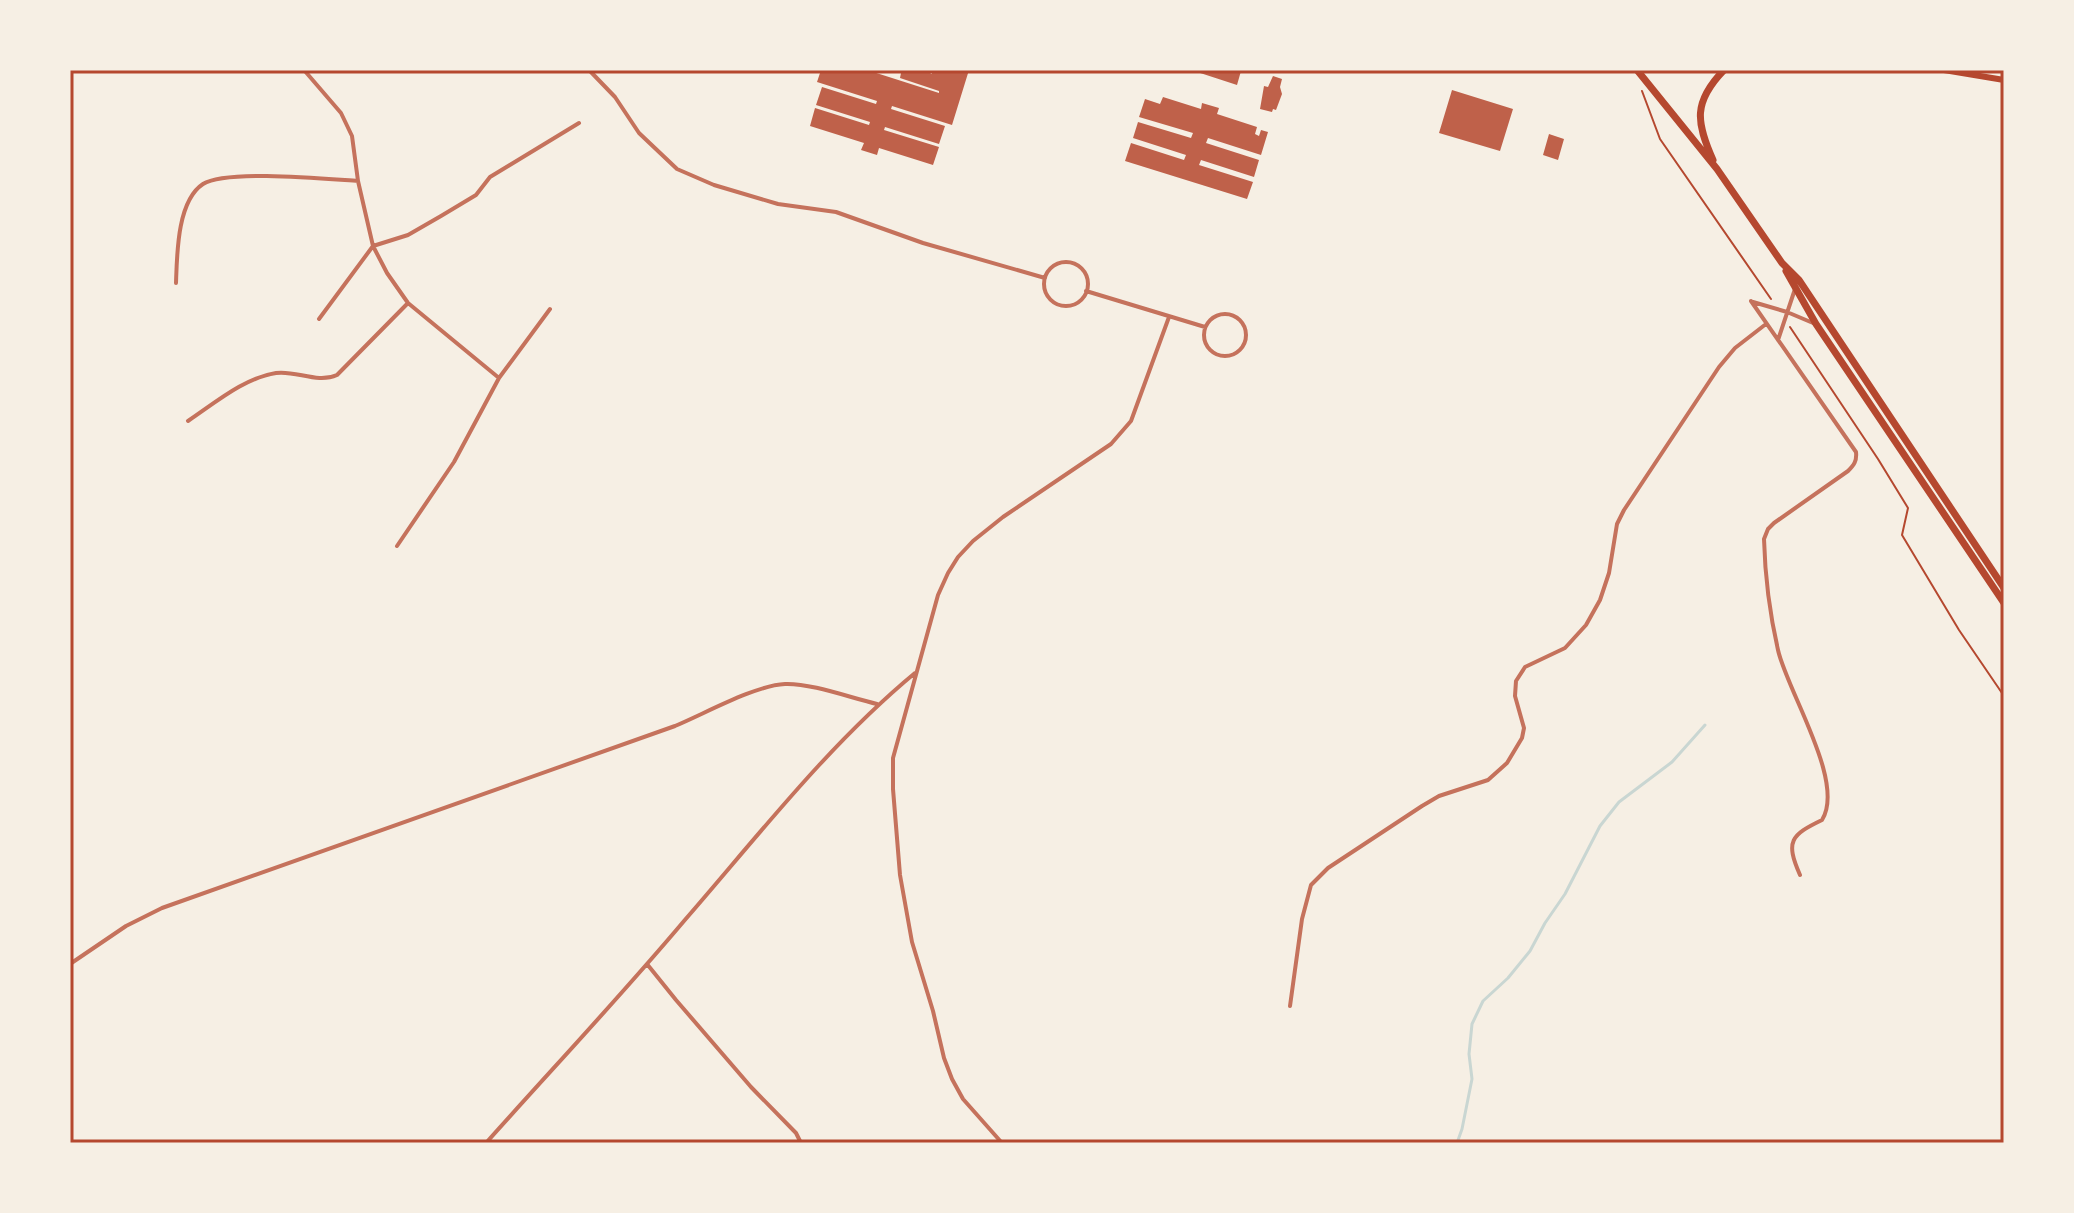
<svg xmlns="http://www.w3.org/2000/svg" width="2074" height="1213" font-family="'DM Sans',sans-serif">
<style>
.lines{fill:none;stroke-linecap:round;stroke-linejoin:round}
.stream{stroke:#c9d6d2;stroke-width:3}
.building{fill:#bf614a}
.path{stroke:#b5482f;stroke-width:2}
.minor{stroke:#c5725c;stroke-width:4}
.secondary{stroke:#b5482f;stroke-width:6}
.primary{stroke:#b5482f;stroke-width:7}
.neatline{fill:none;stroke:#b5482f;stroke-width:3}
</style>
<rect width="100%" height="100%" fill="#f6efe4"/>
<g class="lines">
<!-- stream -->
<path class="stream" d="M1457 1143 1462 1129 1472 1079 1469 1054 1472 1024 1483 1001 1508 978 1530 951 1545 923 1565 894 1600 826 1619 802 1672 762 1705 725"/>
</g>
<!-- building -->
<path class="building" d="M821 70H867L939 93V91L900 78 901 73 893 70H924L932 74V72H941L947 70H969L952 125 892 106 891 109 945 126 939 144 885 127 884 130 939 147 933 165 879 148 877 155 861 150 864 143 810 126 815 108 869 125 870 122 816 105 822 87 876 104 877 101 817 82Z
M1191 70H1240L1241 71 1237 85Z
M1273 76 1282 79 1280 87 1282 94 1276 110 1273 109 1272 112 1260 109 1264 86 1268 87Z
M1452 90 1513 109 1500 151 1439 133Z
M1163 97 1201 109 1202 103 1219 108 1217 114 1257 127 1255 134 1259 136 1261 130 1268 132 1261 155 1208 138 1206 143 1259 160 1254 177 1201 160 1199 165 1253 182 1247 199 1125 161 1131 143 1184 160 1186 155 1133 138 1138 122 1191 138 1193 133 1139 117 1145 99 1160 104Z
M1549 134 1564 139 1558 160 1543 155Z"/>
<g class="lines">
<!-- path -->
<path class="path" d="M1642 91 1660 139 1771 299
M1790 327 1878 459 1908 508 1902 535 1959 630 2004 696"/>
<!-- minor -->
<path class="minor" d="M304 70 341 113 352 136 358 181 373 246 387 273 408 303 499 378
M589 70 615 97 639 133 677 169 714 185 778 204 836 212 923 243 1045 278
M1044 284a22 22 0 1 1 44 0a22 22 0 1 1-44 0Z
M176 283C177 255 177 201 203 184 226 169 328 179 358 181
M1086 291 1205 327
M1751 301 1856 452C1857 461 1854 465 1848 471L1774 523 1768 529 1764 539C1765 576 1770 615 1778 650 1787 691 1846 782 1822 820 1791 835 1785 841 1800 875
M1753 302 1787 312 1813 323
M1204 335a21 21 0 1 1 42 0a21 21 0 1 1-42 0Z
M319 319 373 246 408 235 441 216 476 195 490 177 579 123
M1778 340 1795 289
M188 421C215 403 244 378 276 373 296 370 317 384 337 375L408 303
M397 546 454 462 499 378 550 309
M70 964 126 926 162 908 675 726C704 714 756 685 785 684 811 683 851 698 877 704
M647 964 676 1000 751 1087 796 1133 801 1143
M1290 1006 1302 919 1311 885 1328 868 1422 806 1439 796 1488 780 1507 763 1522 738 1524 728 1515 696 1516 681 1525 667 1565 648 1586 625 1600 600 1609 573 1617 524 1624 510 1719 367 1735 348 1766 324
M486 1143C552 1069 620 997 684 921 758 836 828 745 915 673
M1002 1143 963 1099 952 1079 944 1058 933 1011 912 942 900 875 893 789V758L938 595 948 573 958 557 973 541 1003 517 1111 444 1131 421 1169 317"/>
<!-- secondary -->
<path class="secondary" d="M1944 70 2004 80"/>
<!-- primary -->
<path class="primary" d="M1637 70 1717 169 1782 263 1799 280 2004 588
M1713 160C1696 122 1693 102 1724 70
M1786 271 1816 324 2004 603"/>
</g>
<!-- border -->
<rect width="2074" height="1213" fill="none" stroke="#f6efe4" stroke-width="144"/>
<rect x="72" y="72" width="1930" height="1069" class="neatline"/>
</svg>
